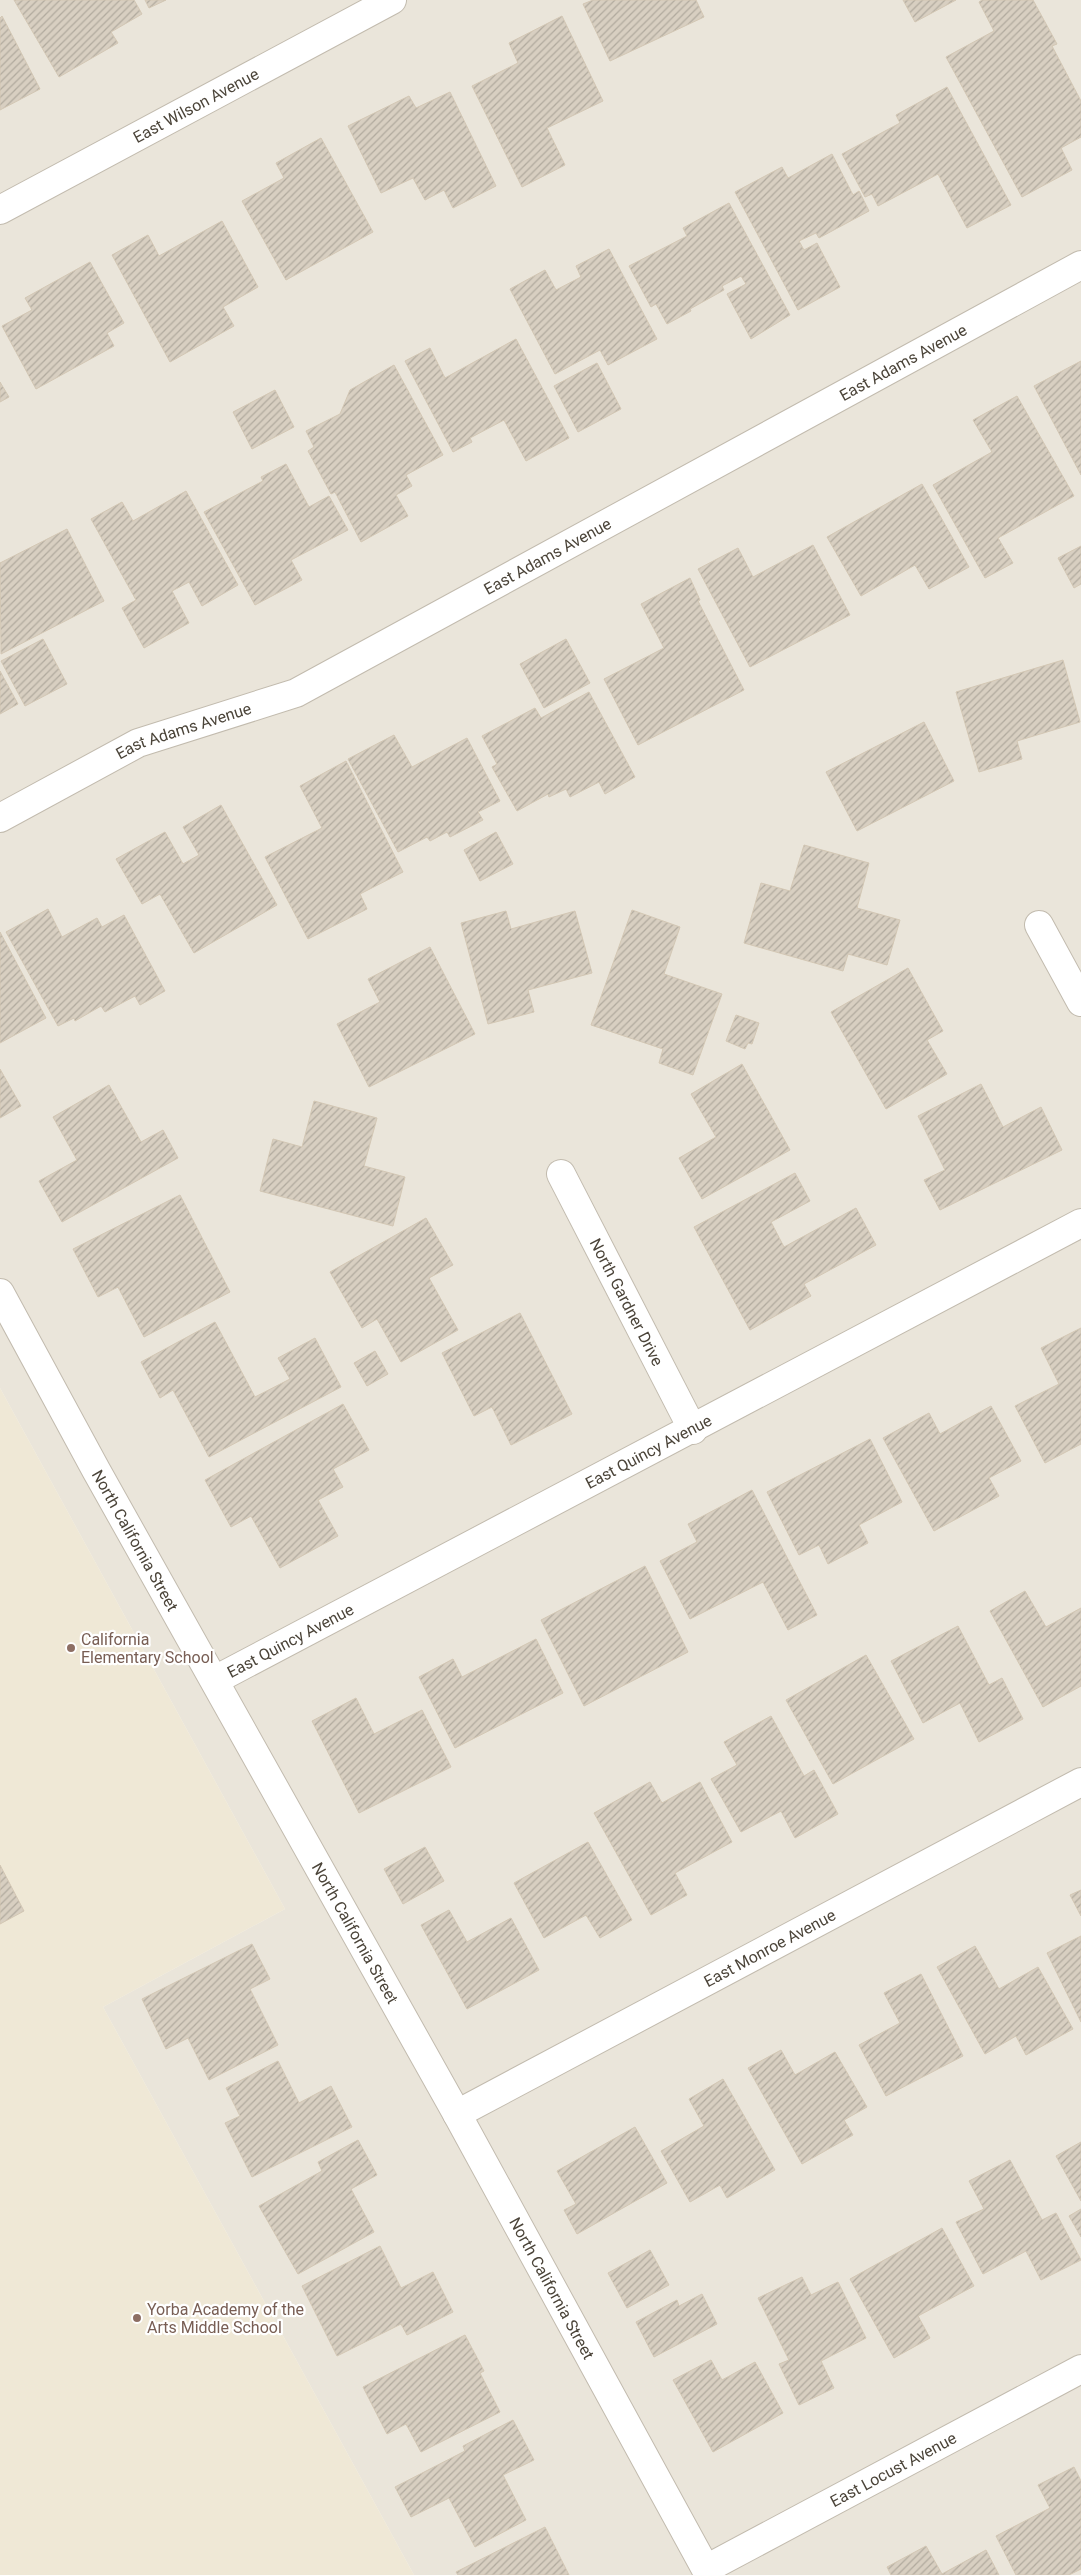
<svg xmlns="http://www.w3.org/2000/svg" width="1081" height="2575" font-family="Roboto,sans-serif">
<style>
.residential{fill:#eae5da}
.education{fill:#efe8d6}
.building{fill:url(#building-hatch);stroke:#d3c7b4}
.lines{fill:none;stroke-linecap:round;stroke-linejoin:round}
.minor-casing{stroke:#c2bbae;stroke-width:30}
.minor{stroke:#fff;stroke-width:28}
.education-dot{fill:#8d6e63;stroke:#fff;stroke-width:2}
.labels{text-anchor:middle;stroke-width:4.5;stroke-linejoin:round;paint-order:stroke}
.street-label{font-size:16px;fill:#4b4439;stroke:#fff}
.education-label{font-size:16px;fill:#785e54;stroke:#fff;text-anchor:start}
</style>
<defs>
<pattern id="building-hatch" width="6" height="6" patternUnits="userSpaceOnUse" patternTransform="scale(1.25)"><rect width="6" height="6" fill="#d8cfc1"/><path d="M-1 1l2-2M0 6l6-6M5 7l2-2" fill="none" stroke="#b1aa9e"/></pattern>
</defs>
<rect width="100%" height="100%" fill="#f6f3ec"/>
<!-- residential -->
<path class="residential" d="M0 0H1081V2575H414L103 2007 285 1909 0 1388Z"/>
<!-- education -->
<path class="education" d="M0 1388 285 1909 103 2007 414 2575H0Z"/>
<!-- building -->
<path class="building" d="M14 0H134L142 14 111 32 118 43 59 77Z
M145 0H166L149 8Z
M593 0H696L704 17 610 61 583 4Z
M903 0H956L915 22Z
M982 0H1033L1057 44 1052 46 1081 101V137L1061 148 1072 170 1022 197 946 57 994 31 979 2Z
M2 16 40 89 0 110V18Z
M562 16 603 101 547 128 565 165 522 187 472 86 518 63 509 43Z
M947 87 1011 205 967 228 938 174 878 206 872 194 865 197 842 154 900 123 896 115Z
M450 92 496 186 453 208 444 190 425 200 413 178 381 193 348 126 409 96 416 108Z
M321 138 373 232 286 280 242 201 284 178 276 163Z
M832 154 853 195 859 191 869 211 819 238 816 233 799 241 804 250 817 243 840 287 798 310 735 192 782 167 788 178Z
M729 203 790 315 751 339 727 294 746 284 741 276 722 286 724 290 690 309 691 311 667 324 656 304 651 307 629 266 687 236 683 228Z
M222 221 258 287 223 307 234 326 170 362 112 255 148 235 159 256Z
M609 249 657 339 608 365 600 350 555 374 510 289 545 270 556 290 581 277 576 266Z
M90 262 124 323 107 333 114 346 36 389 2 326 32 310 25 298Z
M516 339 569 438 526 461 504 420 470 438 472 442 453 452 405 361 430 348 445 378Z
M1081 361V475L1034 386Z
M597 363 621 409 578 432 554 386Z
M394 365 443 455 406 475 412 486 396 495 408 516 361 542 335 492 331 494 308 451 314 447 306 431 340 414 350 390Z
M0 382 9 397 0 402Z
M275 390 294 427 252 449 233 412Z
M1017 396 1074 496 998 538 1013 563 985 578 933 485 992 452 973 420Z
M286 464 309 507 329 496 348 530 291 560 302 580 255 605 204 512 263 481 261 477Z
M922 484 969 567 929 589 915 565 861 596 827 537Z
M186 491 238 585 202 606 189 582 172 591 189 623 144 648 122 608 136 600 91 519 122 502 133 521Z
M67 529 104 601 1 654 0 563Z
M813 545 850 615 750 667 698 569 738 548 753 577Z
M1081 546V584L1074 588 1058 558Z
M690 578 700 600 698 601 744 690 638 745 604 679 664 648 641 604Z
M43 639 67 684 25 706 1 661Z
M566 639 590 683 544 708 520 664Z
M1063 660 1080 722 1017 741 1022 759 979 772 956 692Z
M0 671 18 704 0 714Z
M589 692 635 777 605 794 599 782 570 797 566 789 549 797 548 794 517 811 492 767 497 764 482 736 535 708 541 718Z
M924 722 954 781 857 831 826 772Z
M394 735 412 767 467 738 500 801 478 812 483 820 450 837 447 832 430 841 427 837 398 852 348 759Z
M346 761 403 872 360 894 367 909 308 939 265 857 322 828 300 786Z
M221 805 277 905 194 953 160 894 142 904 116 859 165 832 183 864 199 855 183 827Z
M496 832 513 864 480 881 464 850Z
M804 845 869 863 857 908 900 920 887 965 848 954 843 971 744 943 761 883 790 891Z
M48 909 62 937 97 918 102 927 124 915 165 991 140 1005 135 996 105 1012 101 1006 75 1021 74 1018 58 1026 6 932Z
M632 910 680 927 664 974 722 994 693 1075 659 1063 663 1049 591 1025Z
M506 911 511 929 575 911 592 973 528 990 534 1012 488 1024 461 923Z
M0 932 46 1018 0 1043Z
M430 947 475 1034 369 1087 337 1024 380 1002 368 979Z
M908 968 943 1031 927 1040 947 1074 886 1109 831 1012Z
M736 1015 759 1023 752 1044 748 1043 745 1049 726 1041Z
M742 1064 790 1150 702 1199 679 1158 716 1137 691 1094Z
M0 1069 21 1106 0 1118Z
M981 1084 1003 1127 1041 1107 1062 1150 940 1210 924 1180 945 1170 918 1116Z
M109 1085 141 1142 163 1130 178 1158 62 1222 39 1181 77 1160 53 1117Z
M314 1101 377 1118 364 1166 405 1177 393 1226 260 1191 273 1139 302 1147Z
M795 1173 810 1201 771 1222 784 1247 856 1208 876 1245 804 1284 811 1296 750 1330 694 1227Z
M180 1195 230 1292 144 1337 118 1287 98 1297 73 1249Z
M426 1218 453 1265 429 1278 458 1330 401 1362 377 1319 362 1328 330 1272Z
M520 1313 572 1414 511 1445 492 1407 474 1416 442 1353Z
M215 1322 255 1397 290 1379 278 1358 315 1338 341 1387 209 1457 173 1390 160 1398 141 1362Z
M1081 1328V1444L1045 1463 1015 1406 1059 1384 1041 1348Z
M375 1351 388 1374 367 1386 354 1363Z
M343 1404 369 1450 333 1469 343 1487 318 1500 338 1536 280 1568 251 1516 231 1527 205 1480Z
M991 1406 1021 1461 989 1478 999 1496 934 1531 883 1438 929 1413 940 1434Z
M870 1439 902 1502 859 1525 868 1543 828 1564 819 1545 799 1555 767 1492Z
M752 1490 817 1615 788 1630 763 1582 690 1619 660 1561 697 1542 688 1524Z
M645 1566 688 1652 584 1706 541 1620Z
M1025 1591 1046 1627 1081 1608V1686L1043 1707 990 1611Z
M958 1626 989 1685 1002 1678 1023 1719 979 1742 960 1703 923 1723 891 1661Z
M536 1639 563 1693 455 1748 419 1677 453 1659 462 1677Z
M866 1655 914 1739 833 1784 786 1700Z
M356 1698 374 1734 422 1710 451 1767 359 1813 312 1721Z
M771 1716 804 1776 814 1770 838 1814 795 1838 781 1811 741 1832 711 1779 737 1765 724 1742Z
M650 1782 662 1803 700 1782 732 1842 675 1873 687 1895 651 1915 594 1813Z
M588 1842 632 1920 600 1938 586 1915 544 1938 514 1883Z
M425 1847 444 1881 403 1904 384 1869Z
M0 1865 24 1911 0 1924Z
M1081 1890V1916L1070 1895Z
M449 1910 467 1942 511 1918 539 1970 467 2009 421 1925Z
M1081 1936V2022L1047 1953Z
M252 1944 270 1979 250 1989 278 2045 209 2080 188 2038 166 2049 142 1999Z
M975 1946 999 1989 1038 1967 1073 2029 1026 2055 1016 2036 985 2054 937 1967Z
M921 1974 963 2056 886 2096 859 2045 900 2023 884 1993Z
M781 2050 795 2075 835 2052 867 2107 844 2120 853 2135 802 2164 748 2068Z
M278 2061 299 2103 331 2086 352 2127 252 2177 225 2123 240 2116 226 2088Z
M723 2079 775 2170 727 2198 720 2185 690 2202 661 2151 704 2126 689 2099Z
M635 2127 667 2183 577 2234 564 2210 576 2204 557 2171Z
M358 2140 377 2175 351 2189 374 2232 298 2274 259 2206 322 2171 318 2162Z
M1081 2142V2201L1056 2156Z
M1010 2160 1042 2220 1056 2213 1081 2260 1041 2280 1026 2251 983 2274 956 2222 984 2209 969 2181Z
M1081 2209V2237L1069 2216Z
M942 2228 974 2286 918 2316 930 2338 894 2358 850 2279Z
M380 2246 401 2288 433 2272 453 2312 407 2335 401 2324 337 2356 302 2286Z
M650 2250 669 2285 627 2308 608 2273Z
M802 2277 811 2295 838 2282 866 2338 821 2361 834 2388 799 2405 779 2364 789 2360 758 2298Z
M702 2294 717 2324 654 2357 636 2322 677 2300 679 2306Z
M465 2335 484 2371 480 2373 500 2412 421 2452 406 2424 387 2434 363 2387Z
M711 2360 722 2380 755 2362 783 2413 713 2452 673 2380Z
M513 2420 534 2460 503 2475 526 2520 475 2547 449 2498 411 2517 395 2487 465 2451 463 2446Z
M1074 2467 1081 2481V2569L1069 2575H1016L996 2536 1050 2508 1038 2485Z
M545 2527 569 2575H458L456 2572Z
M926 2546 942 2574 986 2550 999 2575H891L887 2567Z"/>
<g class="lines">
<!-- minor casing -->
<g class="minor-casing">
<g id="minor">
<path id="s1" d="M0 210 392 0"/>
<path id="s2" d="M0 818 138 743 296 693 1081 265"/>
<path d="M1039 925 1081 1002"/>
<path id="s3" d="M561 1174 693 1430"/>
<path id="s4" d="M0 1293 96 1470 457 2114 709 2575"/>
<path id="s5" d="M215 1680 1081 1223"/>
<path id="s6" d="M457 2114 1081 1782"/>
<path id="s7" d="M706 2569 1081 2369"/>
</g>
</g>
<!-- minor -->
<use href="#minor" class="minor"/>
</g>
<!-- markers -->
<g class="education-dot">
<circle cx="71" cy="1648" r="5"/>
<circle cx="137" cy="2318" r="5"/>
</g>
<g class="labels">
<!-- street labels -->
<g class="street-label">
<text dy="6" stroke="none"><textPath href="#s1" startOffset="222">East Wilson Avenue</textPath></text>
<text dy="6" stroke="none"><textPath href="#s2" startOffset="1014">East Adams Avenue</textPath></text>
<text dy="6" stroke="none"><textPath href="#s2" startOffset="609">East Adams Avenue</textPath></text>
<text dy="6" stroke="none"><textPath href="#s2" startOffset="204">East Adams Avenue</textPath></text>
<text dy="6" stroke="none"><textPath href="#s3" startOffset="144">North Gardner Drive</textPath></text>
<text dy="6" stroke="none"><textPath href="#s5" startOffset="490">East Quincy Avenue</textPath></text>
<text dy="6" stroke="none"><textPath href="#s4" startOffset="282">North California Street</textPath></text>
<text dy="6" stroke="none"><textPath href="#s5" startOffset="85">East Quincy Avenue</textPath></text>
<text dy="6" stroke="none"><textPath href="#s4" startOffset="732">North California Street</textPath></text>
<text dy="6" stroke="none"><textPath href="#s6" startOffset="354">East Monroe Avenue</textPath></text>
<text dy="6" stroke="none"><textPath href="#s4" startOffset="1138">North California Street</textPath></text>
<text dy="6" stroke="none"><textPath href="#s7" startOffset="212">East Locust Avenue</textPath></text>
</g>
<!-- education labels -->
<g class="education-label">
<text x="81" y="1645">California<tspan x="81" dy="18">Elementary School</tspan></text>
<text x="147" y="2315">Yorba Academy of the<tspan x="147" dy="18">Arts Middle School</tspan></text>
</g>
</g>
</svg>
